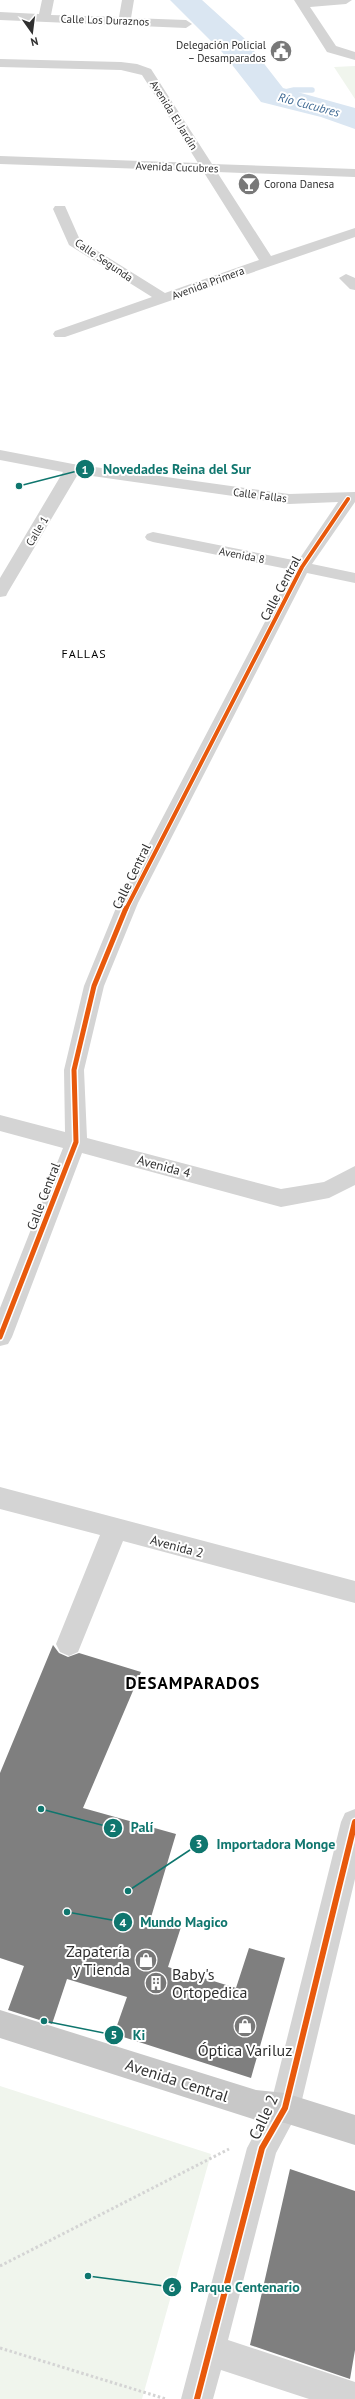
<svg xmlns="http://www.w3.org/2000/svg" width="355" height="2399" font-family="'PT Sans',sans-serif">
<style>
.green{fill:#f0f5ed}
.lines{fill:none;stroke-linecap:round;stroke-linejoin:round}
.stream{stroke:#dae6f2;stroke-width:5.5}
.river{fill:#dae6f2;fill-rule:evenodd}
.building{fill:#7f7f7f}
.path{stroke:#d4d4d4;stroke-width:3;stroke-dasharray:2.5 2.5;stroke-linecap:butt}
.minor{fill:#d4d4d4;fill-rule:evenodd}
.major{fill:#c8c8c8;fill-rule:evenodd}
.cycleway-far2-casing{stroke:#fff;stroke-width:6}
.cycleway-far1-casing{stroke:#fff;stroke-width:8}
.cycleway-casing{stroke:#fff;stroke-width:9}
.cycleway-far2{stroke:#e8590c;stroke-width:4}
.cycleway-far1{stroke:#e8590c;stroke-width:5}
.cycleway{stroke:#e8590c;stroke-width:6}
.labels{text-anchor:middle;stroke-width:4;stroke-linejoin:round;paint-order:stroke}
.far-street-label{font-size:11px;fill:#303030;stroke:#fff}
.far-poi-label{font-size:11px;fill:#303030;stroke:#fff;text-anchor:end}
.far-water-label{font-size:12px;font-style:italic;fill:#3d6892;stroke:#fff}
.far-neighbourhood-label{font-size:12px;letter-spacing:1px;fill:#000;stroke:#fff}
.street-label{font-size:13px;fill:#303030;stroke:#fff}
.near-poi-label{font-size:16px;fill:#303030;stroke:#fff;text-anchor:end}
.near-street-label{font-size:16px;fill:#303030;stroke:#fff}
.district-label{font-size:17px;font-weight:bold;letter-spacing:1px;fill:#000;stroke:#fff}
.leader{fill:none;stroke:#0f766e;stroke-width:1.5}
.callout-dot{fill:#0f766e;stroke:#fff;stroke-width:1.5}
.mark-label{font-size:12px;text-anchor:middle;font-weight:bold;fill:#fff}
.callout-label{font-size:14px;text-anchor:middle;font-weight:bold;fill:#0f766e;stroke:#fff;stroke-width:4;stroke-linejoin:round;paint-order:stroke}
</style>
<rect width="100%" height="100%" fill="#fff"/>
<!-- green -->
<path class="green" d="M355 66V99L334 67Z
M0 2086 211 2154 142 2399H0Z"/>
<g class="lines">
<!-- stream -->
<path class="stream" d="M272 95 294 90H312"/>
<!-- river -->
<path class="river" d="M170 0H202L244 38 283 88 355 108V129L321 117 261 102 222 52Z"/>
</g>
<!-- building -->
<path class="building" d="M53 1645 59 1653 68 1657 79 1653 141 1672 83 1808 176 1834 149 1924 166 1923 181 1927 168 1967 236 1988 249 1948 285 1958 251 2078 114 2034 127 1997 67 1979 52 2024 8 2010 24 1966 0 1958V1773Z
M290 2169 355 2191V2350L350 2379 250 2345Z"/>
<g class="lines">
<!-- path -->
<path class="path" d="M0 2266 229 2149
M0 2348 166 2399"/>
<!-- minor -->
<path class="minor" d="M42 0H54L51 15 119 17 122 0H134L131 18 186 20 192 24 186 28 0 20V12L39 14Z
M294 0H352L346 4 310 7 336 46 355 52V60L327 52Z
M0 59 121 62 137 64 151 69 212 164 355 169V177L217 172 271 256 355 228V237L65 337H55L53 334 55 331 152 297 69 245 53 209 55 206H65L80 240 165 293 259 260 203 171 0 164V156L198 163 142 75 121 70 0 67Z
M346 274 355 278V290L350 289 339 278Z
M0 450 73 464 289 494 355 492V502L312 564 355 573V583L307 573 138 903 104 986 84 1070 87 1138 281 1189 324 1182 355 1166V1185L329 1198 281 1207 82 1153 12 1337 8 1344 0 1346V1308L63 1148 0 1131V1115L65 1132 64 1070 84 986 118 903 292 570 153 542 147 540 145 537 147 534 153 532 298 561 338 502 289 504 78 474 8 592 6 596 0 597V578L63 472 0 460Z
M0 1487 355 1581V1603L123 1541 78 1652 69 1656 60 1652 56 1644 100 1535 0 1509Z
M355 1809V1879L300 2108 276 2153 228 2340 355 2382V2399H309L221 2370 213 2399H181L247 2148 271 2103 341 1822 345 1813Z"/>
<!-- major -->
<path class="major" d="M0 2010 256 2090 285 2093 355 2115V2145L285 2123 256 2120 0 2038Z"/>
<!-- cycleway-far2 casing -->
<g class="cycleway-far2-casing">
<path id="cycleway-far2" d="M126 909 302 567 348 499"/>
</g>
<!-- cycleway-far1 casing -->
<g class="cycleway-far1-casing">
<path id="cycleway-far1" d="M0 1337 76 1142 74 1070 94 986 126 908"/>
</g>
<!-- cycleway casing -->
<g class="cycleway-casing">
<path id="cycleway" d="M197 2399 262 2148 285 2108 355 1822"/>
</g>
<!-- cycleway-far2 -->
<use href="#cycleway-far2" class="cycleway-far2"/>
<!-- cycleway-far1 -->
<use href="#cycleway-far1" class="cycleway-far1"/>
<!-- cycleway -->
<use href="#cycleway" class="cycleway"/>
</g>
<!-- icons -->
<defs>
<g id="civic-disc" transform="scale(1.15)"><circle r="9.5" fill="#787878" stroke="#fff"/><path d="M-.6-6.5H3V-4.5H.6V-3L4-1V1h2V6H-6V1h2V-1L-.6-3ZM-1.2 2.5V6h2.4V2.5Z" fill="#fff"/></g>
<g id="bar-disc" transform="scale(1.15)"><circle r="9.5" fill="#787878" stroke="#fff"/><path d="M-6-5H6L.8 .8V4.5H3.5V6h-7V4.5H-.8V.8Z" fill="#fff"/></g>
<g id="shop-disc" transform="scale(1.15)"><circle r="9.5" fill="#787878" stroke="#fff"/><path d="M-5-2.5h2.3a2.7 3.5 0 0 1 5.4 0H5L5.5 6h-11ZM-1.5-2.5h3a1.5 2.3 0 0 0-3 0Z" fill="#fff"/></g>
<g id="building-disc" transform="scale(1.15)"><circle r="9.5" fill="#787878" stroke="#fff"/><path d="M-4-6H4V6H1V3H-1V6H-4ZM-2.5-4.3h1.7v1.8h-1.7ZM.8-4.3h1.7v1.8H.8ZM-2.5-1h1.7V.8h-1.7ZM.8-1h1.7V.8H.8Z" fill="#fff"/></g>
</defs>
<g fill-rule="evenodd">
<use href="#civic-disc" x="281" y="51"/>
<use href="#bar-disc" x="249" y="184"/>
<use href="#shop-disc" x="146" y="1960"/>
<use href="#building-disc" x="156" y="1983"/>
<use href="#shop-disc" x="245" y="2026"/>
</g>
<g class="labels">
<!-- far-street labels -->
<g class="far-street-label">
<text transform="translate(105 20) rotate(2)" y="4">Calle Los Duraznos</text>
<text transform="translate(174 115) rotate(58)" y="4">Avenida El Jardín</text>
<text transform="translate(177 167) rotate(2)" y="4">Avenida Cucubres</text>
<text transform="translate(104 260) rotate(34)" y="4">Calle Segunda</text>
<text transform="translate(208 283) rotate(-20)" y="4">Avenida Primera</text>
<text transform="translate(260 495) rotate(7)" y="4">Calle Fallas</text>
<text transform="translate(37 531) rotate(-59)" y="4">Calle 1</text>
<text transform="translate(242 555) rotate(11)" y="4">Avenida 8</text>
</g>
<!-- far-poi labels -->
<g class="far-poi-label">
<text x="266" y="49">Delegación Policial<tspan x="266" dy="13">– Desamparados</tspan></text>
<text x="264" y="188" text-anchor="start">Corona Danesa</text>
</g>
<!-- far-water labels -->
<g class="far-water-label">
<text transform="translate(309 105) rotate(15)" y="4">Río Cucubres</text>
</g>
<!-- far-neighbourhood labels -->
<g class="far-neighbourhood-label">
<text x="84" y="658">FALLAS</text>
</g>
<!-- street labels -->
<g class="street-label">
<text transform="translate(280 588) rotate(-62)" y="5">Calle Central</text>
<text transform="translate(131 876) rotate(-64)" y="5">Calle Central</text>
<text transform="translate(164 1166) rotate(15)" y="5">Avenida 4</text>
<text transform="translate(43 1196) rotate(-69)" y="5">Calle Central</text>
<text transform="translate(177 1546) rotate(15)" y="5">Avenida 2</text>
</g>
<!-- near-poi labels -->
<g class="near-poi-label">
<text x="130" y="1957">Zapatería<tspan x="130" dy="18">y Tienda</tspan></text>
<text x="172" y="1980" text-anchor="start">Baby's<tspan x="172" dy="18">Ortopedica</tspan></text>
<text x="245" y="2056" text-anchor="middle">Óptica Variluz</text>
</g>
<!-- near-street labels -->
<g class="near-street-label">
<text transform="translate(177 2080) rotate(18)" y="6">Avenida Central</text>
<text transform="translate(263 2117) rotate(-65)" y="6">Calle 2</text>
</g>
<!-- district labels -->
<g class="district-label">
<text x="193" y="1689">DESAMPARADOS</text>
</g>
</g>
<!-- callouts -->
<path class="leader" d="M19 486L85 469M41 1809L113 1828M128 1891L199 1844M67 1912L123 1922M44 2021L114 2035M88 2276L172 2287"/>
<g class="callout-dot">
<circle cx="19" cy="486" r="4"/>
<circle cx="41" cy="1809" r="4"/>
<circle cx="128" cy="1891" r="4"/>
<circle cx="67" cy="1912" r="4"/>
<circle cx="44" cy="2021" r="4"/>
<circle cx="88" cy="2276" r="4"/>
<circle cx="85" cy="469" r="10"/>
<circle cx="113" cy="1828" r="10"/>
<circle cx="199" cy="1844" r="10"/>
<circle cx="123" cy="1922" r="10"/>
<circle cx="114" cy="2035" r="10"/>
<circle cx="172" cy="2287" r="10"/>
</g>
<g class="mark-label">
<text x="85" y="474">1</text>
<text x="113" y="1832">2</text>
<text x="199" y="1848">3</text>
<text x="123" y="1927">4</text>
<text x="114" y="2039">5</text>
<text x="172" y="2292">6</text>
</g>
<g class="callout-label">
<text x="177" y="474">Novedades Reina del Sur</text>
<text x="142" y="1832">Palí</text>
<text x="276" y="1849">Importadora Monge</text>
<text x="184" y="1927">Mundo Magico</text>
<text x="139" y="2040">Ki</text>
<text x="245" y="2292">Parque Centenario</text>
</g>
<!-- north arrow -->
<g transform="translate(32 32) rotate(166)" stroke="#ffffff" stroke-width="3" paint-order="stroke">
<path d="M0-3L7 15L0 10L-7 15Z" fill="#303030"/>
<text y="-6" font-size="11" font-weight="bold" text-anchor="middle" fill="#303030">N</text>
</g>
</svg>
